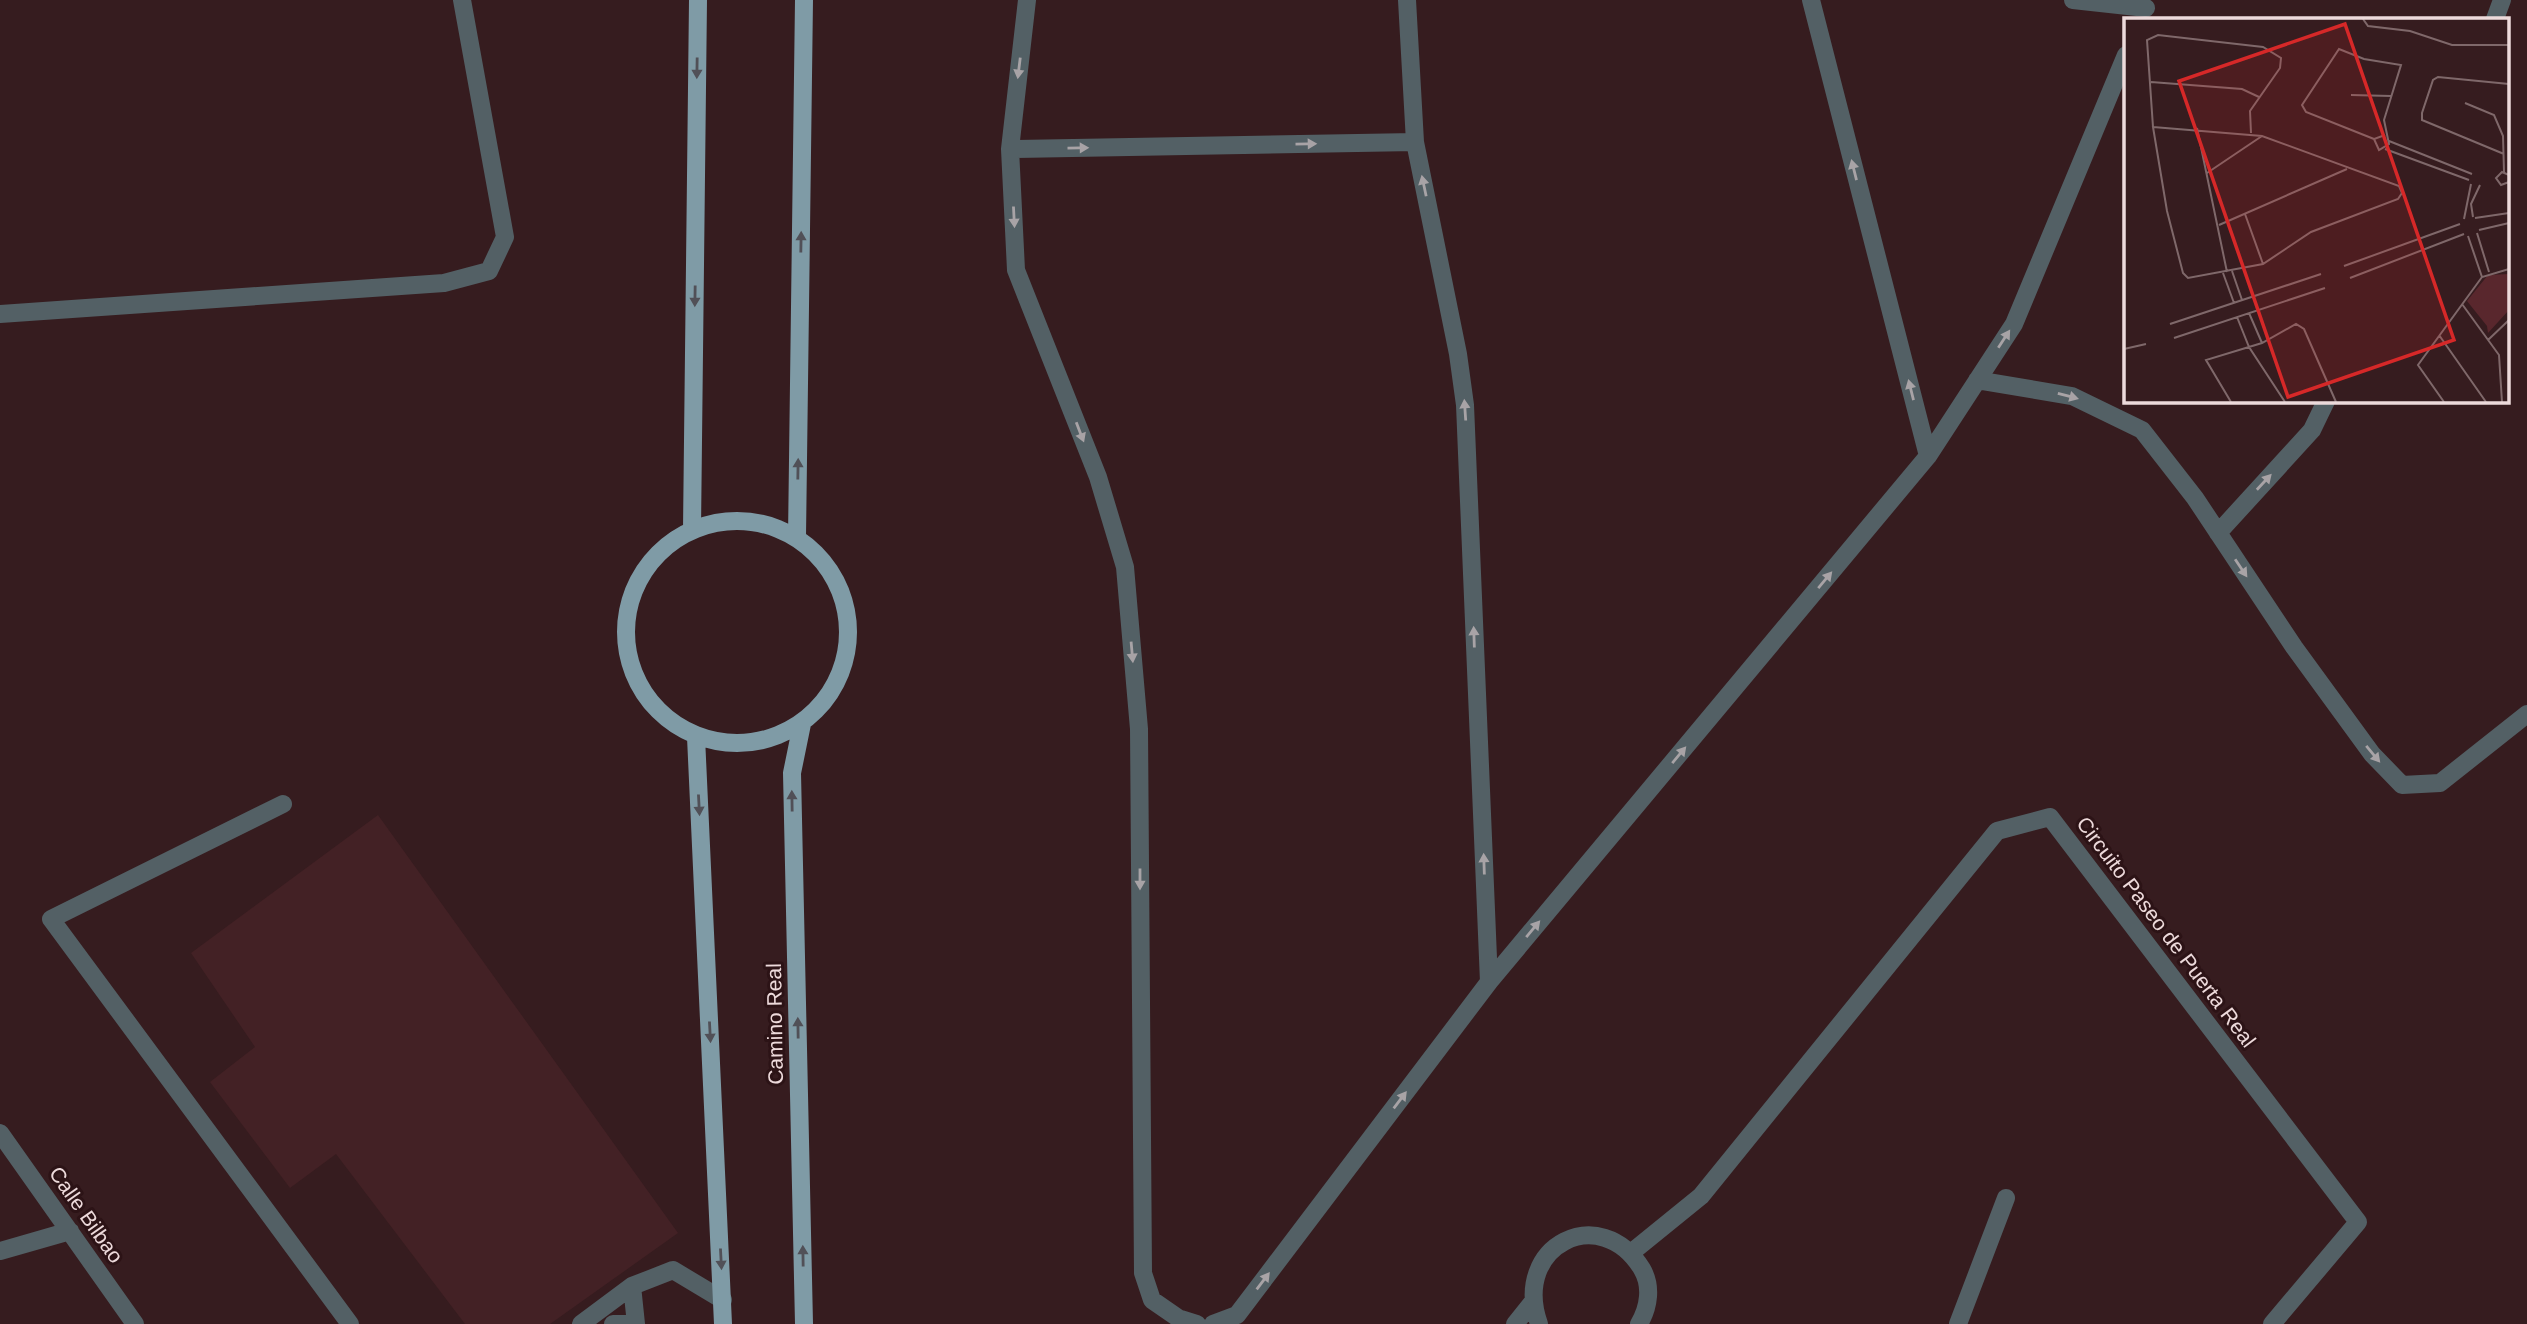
<svg xmlns="http://www.w3.org/2000/svg" width="2527" height="1324" font-family="Arial,sans-serif">
<style>
.built{fill:#432125}
.lines{fill:none;stroke-linecap:round;stroke-linejoin:round}
.minor{stroke:#536065;stroke-width:18}
.major{stroke:#7f9ba6;stroke-width:18}
.oneway{fill:#515057}
.oneway2{fill:#a8a3a6}
.labels{text-anchor:middle;stroke-width:6;stroke-linejoin:round;paint-order:stroke}
.street-label{font-size:21px;fill:#eddadb;stroke:#2c1316}
.inset-road{fill:none;stroke:#7f686a;stroke-width:2}
.view{fill:#d62828;fill-opacity:0.15;stroke:#d62828;stroke-width:3.5}
.inset-edge{fill:none;stroke:#eddadb;stroke-width:3.5}
</style>
<rect width="100%" height="100%" fill="#361c1f"/>
<!-- built -->
<path class="built" d="M378 815 678 1233 550 1324H465L336 1154 290 1188 210 1082 255 1047 191 953Z"/>
<g class="lines">
<!-- minor -->
<path class="minor" d="M1027 0 1010 149 1016 270 1098 477 1125 567 1139 729 1143 1273 1152 1300 1178 1318 1197 1324
M1407 0 1415 142 1458 354 1465 405 1489 982
M1811 0 1928 456
M2073 0 2146 8
M2495 19 2502 0
M1010 149 1415 142
M0 314 444 283 489 271 505 237 462 0
M1977 380 2072 396 2142 430 2195 498 2294 647 2372 754 2402 785 2440 783 2527 714
M2218 533 2312 430 2326 401
M283 804 51 919 350 1324
M0 1133 135 1324
M0 1251 70 1231
M1632 1252 1701 1196 1997 831 2050 817 2358 1222 2272 1324
M632 1286 636 1324
M581 1324 632 1286 673 1270 723 1300
M613 1324H633
M1213 1324 1237 1315 1489 982 1928 456 2014 324 2126 55
M1515 1324 1531 1304
M1539 1324C1511 1245 1601 1201 1642 1269 1652 1286 1649 1307 1639 1324
M1958 1324 2006 1198"/>
<!-- major -->
<path class="major" d="M626 632a111 111 0 1 1 222 0a111 111 0 1 1-222 0Z
M692 529 698 0
M797 537 804 0
M802 724 792 773 804 1324
M696 737 723 1324"/>
</g>
<!-- one-way arrows -->
<defs><path id="oneway-solid" d="M-6-.8H1V-3.2L6.5 0L1 3.2V.8H-6Z" transform="scale(1.75)"/></defs>
<g class="oneway">
<use href="#oneway-solid" transform="translate(697 68) rotate(91)"/>
<use href="#oneway-solid" transform="translate(801 242) rotate(-89)"/>
<use href="#oneway-solid" transform="translate(695 296) rotate(91)"/>
<use href="#oneway-solid" transform="translate(798 469) rotate(-89)"/>
<use href="#oneway-solid" transform="translate(792 801) rotate(-91)"/>
<use href="#oneway-solid" transform="translate(699 805) rotate(87)"/>
<use href="#oneway-solid" transform="translate(798 1028) rotate(-91)"/>
<use href="#oneway-solid" transform="translate(710 1032) rotate(87)"/>
<use href="#oneway-solid" transform="translate(803 1256) rotate(-91)"/>
<use href="#oneway-solid" transform="translate(721 1259) rotate(87)"/>
</g>
<g class="oneway2">
<use href="#oneway-solid" transform="translate(1019 68) rotate(97)"/>
<use href="#oneway-solid" transform="translate(1306 144) rotate(-1)"/>
<use href="#oneway-solid" transform="translate(1078 148) rotate(-1)"/>
<use href="#oneway-solid" transform="translate(1854 170) rotate(-104)"/>
<use href="#oneway-solid" transform="translate(1424 186) rotate(-102)"/>
<use href="#oneway-solid" transform="translate(1014 217) rotate(87)"/>
<use href="#oneway-solid" transform="translate(2004 339) rotate(-57)"/>
<use href="#oneway-solid" transform="translate(1911 390) rotate(-104)"/>
<use href="#oneway-solid" transform="translate(2068 396) rotate(15)"/>
<use href="#oneway-solid" transform="translate(1465 410) rotate(-94)"/>
<use href="#oneway-solid" transform="translate(1080 432) rotate(69)"/>
<use href="#oneway-solid" transform="translate(2264 482) rotate(-47)"/>
<use href="#oneway-solid" transform="translate(2241 568) rotate(56)"/>
<use href="#oneway-solid" transform="translate(1825 580) rotate(-50)"/>
<use href="#oneway-solid" transform="translate(1474 637) rotate(-92)"/>
<use href="#oneway-solid" transform="translate(1132 652) rotate(85)"/>
<use href="#oneway-solid" transform="translate(2373 754) rotate(50)"/>
<use href="#oneway-solid" transform="translate(1679 755) rotate(-50)"/>
<use href="#oneway-solid" transform="translate(1484 864) rotate(-92)"/>
<use href="#oneway-solid" transform="translate(1140 879) rotate(90)"/>
<use href="#oneway-solid" transform="translate(1533 929) rotate(-50)"/>
<use href="#oneway-solid" transform="translate(1400 1100) rotate(-53)"/>
<use href="#oneway-solid" transform="translate(1263 1281) rotate(-53)"/>
</g>
<g class="labels">
<!-- street labels -->
<g class="street-label">
<text transform="translate(2166 932) rotate(53)" y="7">Circuito Paseo de Puerta Real</text>
<text transform="translate(775 1024) rotate(-91)" y="7">Camino Real</text>
<text transform="translate(86 1215) rotate(55)" y="7">Calle Bilbao</text>
</g>
</g>
<!-- overview -->
<g transform="translate(2124 18)">
<rect width="385" height="385" fill="#361c1f"/>
<path d="M385 256V292L364 315 363 308 343 283 364 257Z" fill="#59272d"/>
<path class="inset-road" d="M239 1 244 8 286 13 328 27H385M27 64 118 71 135 79M227 77 267 78M341 85 370 97 379 118 380 154M29 109 138 118 275 168 278 175 274 181 187 214 139 246 64 260 59 255 43 193ZM29 109 23 22 34 17 139 29 157 40 156 50 126 93 127 115M73 110 103 254M250 121 182 94 178 87 215 31 240 41 277 47 260 102 265 126 255 132 250 121 261 117M265 123 348 156M261 131 345 162M380 136 298 102V95L309 62 314 59 385 66M83 155 138 118M385 157 378 154 372 160 377 167 385 164M121 196 139 246M349 199 347 186 356 167M351 200 385 195M340 201 347 166M95 207 223 151M355 212 385 205M353 215 365 254M344 218 358 259M220 248 336 206M108 253 118 282M99 255 110 285M226 260 340 216M338 286 375 337 378 384M125 295 138 325M113 299 125 329 161 384M46 306 197 256M315 317 362 384M50 320 201 270M364 322 385 302M0 331 22 326M107 384 82 342 138 325 172 306 180 311 212 384M320 384 294 347 358 259 385 251"/>
<path class="view" d="M221 6 330 322 164 379 55 63Z"/>
<rect width="385" height="385" class="inset-edge"/>
</g>
</svg>
